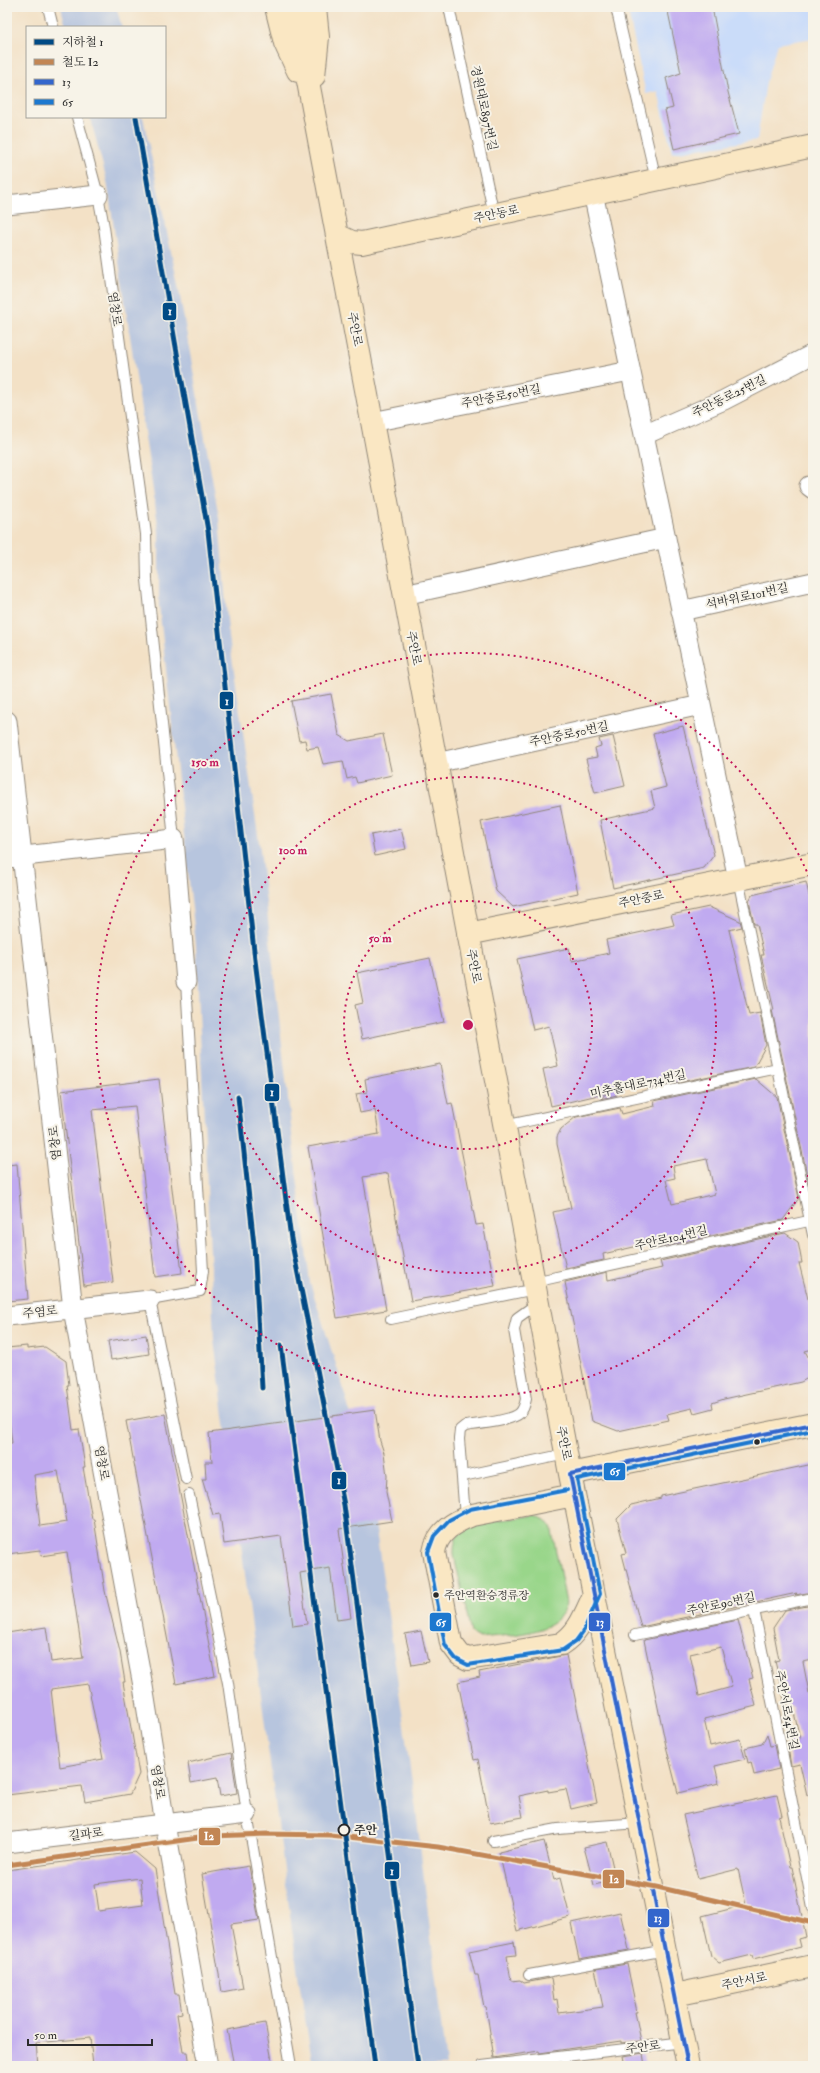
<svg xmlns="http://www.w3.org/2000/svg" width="820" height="2073" font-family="'IM FELL Double Pica','Noto Serif KR',serif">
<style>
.built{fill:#cadcf9}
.industrial{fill:#b7c5de}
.green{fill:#99d68a;stroke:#62805a}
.building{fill:#c0aaf0;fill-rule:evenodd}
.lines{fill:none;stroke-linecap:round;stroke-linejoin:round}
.lane-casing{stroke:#8f8678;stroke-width:12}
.street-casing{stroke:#8f8678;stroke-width:21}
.secondary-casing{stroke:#8f8678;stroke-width:24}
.lane{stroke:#fff;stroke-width:10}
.street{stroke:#fff;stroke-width:19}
.secondary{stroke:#fae7c3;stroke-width:22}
.bus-1-casing{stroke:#f7f3e8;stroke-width:7}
.bus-2-casing{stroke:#f7f3e8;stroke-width:7}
.bus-1{stroke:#36c;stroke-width:4}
.bus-2{stroke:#1c78cf;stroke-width:4}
.rail-1-casing{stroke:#f7f3e8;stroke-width:8}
.rail-1{stroke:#c28654;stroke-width:5}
.metro-1-casing{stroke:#f7f3e8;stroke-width:8}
.metro-1{stroke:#004a85;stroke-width:5}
.ring{fill:none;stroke:#c2185b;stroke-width:2;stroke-dasharray:2 4}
.bus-dot{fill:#2b2b2b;stroke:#f7f3e8;stroke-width:1.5}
.stop-dot{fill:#f7f3e8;stroke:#2b2b2b;stroke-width:2}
.labels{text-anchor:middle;stroke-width:4;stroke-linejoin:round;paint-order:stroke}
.bus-label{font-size:11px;fill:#2b2b2b;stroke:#f7f3e8;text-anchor:start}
.street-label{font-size:12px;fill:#2b2b2b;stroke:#f7f3e8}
.stop-label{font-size:12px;font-weight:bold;fill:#2b2b2b;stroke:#f7f3e8;text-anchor:start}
.centre{fill:#c2185b;stroke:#f7f3e8;stroke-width:2}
.ring-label{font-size:12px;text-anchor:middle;font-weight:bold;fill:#c2185b;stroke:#f7f3e8;stroke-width:4;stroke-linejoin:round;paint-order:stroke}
.line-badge{stroke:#f7f3e8;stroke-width:1.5}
.badge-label{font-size:11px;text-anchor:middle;font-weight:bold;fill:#fff}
</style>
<rect width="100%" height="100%" fill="#f7f3e8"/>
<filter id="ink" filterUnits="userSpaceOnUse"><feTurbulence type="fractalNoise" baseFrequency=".025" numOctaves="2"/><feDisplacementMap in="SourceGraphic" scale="8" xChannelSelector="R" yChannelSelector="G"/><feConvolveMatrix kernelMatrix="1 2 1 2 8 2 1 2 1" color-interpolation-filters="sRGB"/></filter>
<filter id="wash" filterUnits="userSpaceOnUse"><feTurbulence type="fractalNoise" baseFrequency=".012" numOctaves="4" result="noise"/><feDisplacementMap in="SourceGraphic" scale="16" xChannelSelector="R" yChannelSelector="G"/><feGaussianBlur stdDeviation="0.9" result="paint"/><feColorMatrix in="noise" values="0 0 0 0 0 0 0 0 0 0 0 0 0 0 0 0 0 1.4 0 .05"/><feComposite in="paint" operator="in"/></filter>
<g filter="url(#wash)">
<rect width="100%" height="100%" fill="#f3e1c6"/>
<!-- built -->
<path class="built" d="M627 7H813V38L777 44 766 82 757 140 672 153 658 91 646 94Z"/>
<!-- industrial -->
<path class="industrial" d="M61 7H116L122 27H66Z
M90 117H143L178 285 219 518 228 630 260 849 296 1169 310 1283 340 1377 369 1481 416 1810 446 2066H313L298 1975 214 1340 196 945 159 605V531L107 181Z"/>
<!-- green -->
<path class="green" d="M535 1515 547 1521 551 1526 566 1603C560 1637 508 1634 480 1638L471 1633 454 1555C454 1547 454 1538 461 1532 472 1522 519 1518 535 1515Z"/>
<g id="blocks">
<!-- building -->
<path class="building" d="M667 7H712L728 92 739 134 674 149 665 110 673 108 666 78 681 73Z
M331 694 339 735 349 741 383 734 392 775 357 783 355 777 347 779 343 761 323 764 318 747 307 749 305 740 299 741 291 701Z
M683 726 714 855 704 868 613 888 600 820 655 808 651 791 666 787 653 734Z
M613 736 625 786 595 793 586 759 597 757 595 748 601 746 599 739Z
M560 805 578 893 513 907 496 891 481 822Z
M401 829 406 849 375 856 371 835Z
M806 882 813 912V1178L809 1184 772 1010H774L761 955H764L757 924H754L749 901 752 895Z
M709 907 740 921 742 927 729 930 749 1015 760 1013 766 1045 754 1067 651 1088 649 1081 616 1088 617 1095 600 1099 607 1093 551 1106 543 1069 558 1066 549 1026 533 1030 517 959 569 948 572 961 609 953 606 940 674 925 671 915Z
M430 958 444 1022 362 1039 355 1005 363 1003 357 973Z
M440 1064 448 1104 452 1103 476 1225 483 1224 495 1286 411 1301 388 1173 363 1177 386 1310 337 1318 308 1147 379 1134 375 1110 360 1113 356 1094 367 1092 365 1079Z
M159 1079 182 1273 155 1277 135 1106 92 1110 113 1282 84 1286 61 1091Z
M756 1079 777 1097 799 1198 783 1220 657 1248 656 1242 603 1254 604 1260 566 1268 553 1212 571 1208 557 1144V1137L561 1129 576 1117 620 1108 622 1114 655 1106 654 1101ZM707 1159 715 1194 672 1204 666 1180 675 1178 673 1166Z
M17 1164 28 1299 7 1301V1165Z
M785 1233 798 1242 802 1263H799L813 1319V1349L805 1351 813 1366V1375L801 1382 724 1399 712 1403 713 1408 694 1413 692 1408 667 1414 669 1420 618 1431 592 1421 565 1282 607 1272 608 1280 662 1268 660 1261Z
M146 1335 149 1354 111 1360 108 1341Z
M27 1346V1349L45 1347 66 1361 69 1385H67L73 1430 79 1429 85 1467H83L92 1519H94L105 1591 120 1652 125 1682H123L139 1774 130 1794 85 1802 82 1786 7 1795V1633L46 1627 51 1662 83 1658 67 1552 41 1556 40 1550 7 1554V1443H12L7 1403V1348ZM58 1471 67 1522 40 1526 34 1475ZM88 1684 103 1759 60 1767 51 1689Z
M375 1410 380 1441 384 1453 387 1476 386 1492 392 1521 339 1529 351 1618 337 1620 330 1568 300 1573 307 1624 293 1626 281 1536 224 1544 220 1514 213 1515 202 1479H206L205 1462H212L209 1433Z
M165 1414 215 1676 176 1684 126 1421Z
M813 1464V1592L795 1595 797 1593 641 1627 622 1554 626 1553 617 1519 631 1505 661 1498V1496Z
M813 1605V1660L803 1662 809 1693 813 1692V1794L807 1795 800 1764 791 1766 787 1742 800 1739 793 1708 785 1704 775 1661 779 1660 773 1628 785 1610Z
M738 1620 753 1678 749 1679 756 1706 704 1719 710 1746 740 1739 745 1759 715 1766 719 1783 678 1793 666 1746 644 1640ZM721 1647 732 1687 699 1696 690 1654Z
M421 1631 428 1662 412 1665 405 1634Z
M566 1655 597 1803 571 1809 566 1789 548 1792V1790L519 1796 523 1817 490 1823 478 1759 474 1760 458 1682 480 1677 479 1672Z
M767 1734 770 1746 774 1745 779 1769 754 1775 751 1762 748 1763 745 1748 762 1744Z
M231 1753 237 1793 220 1796 217 1778 191 1783 188 1763Z
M777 1795 782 1816 779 1817 790 1867H792L806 1937 799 1939 801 1947 753 1959 752 1955 719 1963 711 1956 702 1916 746 1905 738 1869 698 1879 683 1815Z
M544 1841 554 1880 560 1878 570 1917 517 1931 499 1852Z
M607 1842 616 1880 594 1885 584 1847Z
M135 1852 155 1869 175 1994H179L182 2013 177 2014 183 2052H188L190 2066H93L90 2038 36 2043 38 2066H7V1870ZM140 1878 143 1905 99 1911 95 1884Z
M249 1866 259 1920 231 1924 243 1988 222 1992 202 1874Z
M620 1912 629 1950 579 1959 571 1923Z
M514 1942 516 1955 507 1956 511 1981 520 1980 524 1983 551 1978 554 2000 557 1999 559 2013 603 2007 595 1969 627 1964 637 2012H635L641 2041 621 2043V2041L540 2053 539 2051 494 2058 486 2007H484L478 1975H475L469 1951Z
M265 2023 273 2066H234L227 2030Z
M643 2053 645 2066H625L623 2056Z"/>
</g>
</g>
<g filter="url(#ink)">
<use href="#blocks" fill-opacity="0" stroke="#8f8678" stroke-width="1"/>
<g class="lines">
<!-- lane casing -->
<g class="lane-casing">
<path id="lane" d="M48 7 53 27
M449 7 494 215
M616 7 656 180
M77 117 98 195 104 227 146 534 147 580 174 839
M738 879 813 1235
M504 1126 778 1068
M534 1282 813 1220
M391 1319 535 1289
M463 1476 566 1454
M186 1479 150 1300 200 1291 203 1271 186 982
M189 1495 228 1683 247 1814 291 2066
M465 1517 459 1439 460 1430 465 1426C478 1424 512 1421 520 1413 524 1409 525 1404 526 1399L514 1330 517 1318 538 1303
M754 1610 813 1908
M635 1635 813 1598
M493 1841 558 1829 640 1823
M529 1975 666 1950
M482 2066 684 2042"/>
</g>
<!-- street casing -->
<g class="street-casing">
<path id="street" d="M593 193 738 879
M7 205 98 195
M372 422 630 371
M644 435 724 400 813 354
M809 486 813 489
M404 595 666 538
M681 611 813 582
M7 721 73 1309 143 1686 165 1824 208 2066
M436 763 701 705
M7 858 174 839 186 982
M7 1316 150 1300
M7 1843 247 1814"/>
</g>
<!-- secondary casing -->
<g class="secondary-casing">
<path id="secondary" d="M276 7 285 43 298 71
M294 7 570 1474 688 2066
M314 76 318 37 315 7
M337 235 352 242 362 243 813 146
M468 934 813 864
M570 1474 813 1424
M574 1495 472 1515C454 1522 437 1532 434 1552L451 1643 460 1655 468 1659 561 1644C579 1633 585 1614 594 1595
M675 1995 813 1966"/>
</g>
<!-- lane -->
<use href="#lane" class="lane"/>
<!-- street -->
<use href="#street" class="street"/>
<!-- secondary -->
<use href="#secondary" class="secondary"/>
<!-- bus-1 casing -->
<g class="bus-1-casing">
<path id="bus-1" d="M570 1474 688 2066
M570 1474 813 1424"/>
</g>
<!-- bus-2 casing -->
<g class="bus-2-casing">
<path id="bus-2" d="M567 1490 470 1509 449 1520 434 1536 428 1552 445 1645 456 1659 468 1665 563 1650 576 1641 584 1630 600 1594 577 1479 813 1430"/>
</g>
<!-- bus-1 -->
<use href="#bus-1" class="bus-1"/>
<!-- bus-2 -->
<use href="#bus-2" class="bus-2"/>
<!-- rail-1 casing -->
<g class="rail-1-casing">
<path id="rail-1" d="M7 1865 212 1836 266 1834 330 1835 438 1847 657 1887 813 1923"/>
</g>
<!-- rail-1 -->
<use href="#rail-1" class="rail-1"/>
<!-- metro-1 casing -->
<g class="metro-1-casing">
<path id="metro-1" d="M136 117 208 531 255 960 291 1239 344 1505 418 2066
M238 1097 254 1245 262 1388
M281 1345 375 2066"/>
</g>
<!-- metro-1 -->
<use href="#metro-1" class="metro-1"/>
</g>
</g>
<!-- distance rings -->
<g class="ring">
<circle cx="468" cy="1025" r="124"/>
<circle cx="468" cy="1025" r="248"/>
<path d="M813 1164A372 372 0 1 1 813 886"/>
</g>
<!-- markers -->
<g class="bus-dot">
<circle cx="757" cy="1442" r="3.5"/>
<circle cx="436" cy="1595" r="3.5"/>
</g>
<circle class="stop-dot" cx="344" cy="1830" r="5.5"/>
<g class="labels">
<!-- bus labels -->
<g class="bus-label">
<text x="444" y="1599">주안역환승정류장</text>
</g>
<!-- street labels -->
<g class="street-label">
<text transform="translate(484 108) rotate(78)" y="4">경원대로897번길</text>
<text transform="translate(496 214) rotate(-12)" y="4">주안동로</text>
<text transform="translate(115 309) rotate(82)" y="4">염창로</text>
<text transform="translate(355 329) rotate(79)" y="4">주안로</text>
<text transform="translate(501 396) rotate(-11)" y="4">주안중로50번길</text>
<text transform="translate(729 396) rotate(-26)" y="4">주안동로25번길</text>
<text transform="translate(747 596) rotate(-12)" y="4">석바위로101번길</text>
<text transform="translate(414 648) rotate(79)" y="4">주안로</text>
<text transform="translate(569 734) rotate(-12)" y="4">주안중로50번길</text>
<text transform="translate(641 899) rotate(-12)" y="4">주안중로</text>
<text transform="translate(474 966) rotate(79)" y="4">주안로</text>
<text transform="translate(638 1084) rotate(-12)" y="4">미추홀대로734번길</text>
<text transform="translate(55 1143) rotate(-96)" y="4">염창로</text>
<text transform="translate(671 1238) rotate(-13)" y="4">주안로104번길</text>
<text transform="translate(40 1312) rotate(-6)" y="4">주염로</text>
<text transform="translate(564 1443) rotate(79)" y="4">주안로</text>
<text transform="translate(102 1463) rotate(80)" y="4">염창로</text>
<text transform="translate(721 1604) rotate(-12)" y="4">주안로90번길</text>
<text transform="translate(787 1710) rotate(79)" y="4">주안서로54번길</text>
<text transform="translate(158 1782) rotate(81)" y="4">염창로</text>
<text transform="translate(86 1834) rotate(-7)" y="4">길파로</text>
<text transform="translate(744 1981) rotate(-12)" y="4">주안서로</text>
<text transform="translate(643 2047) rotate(-7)" y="4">주안로</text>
</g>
<!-- stop labels -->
<g class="stop-label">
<text x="354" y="1834">주안</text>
</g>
</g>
<circle cx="468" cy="1025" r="6" class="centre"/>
<g class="ring-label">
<text x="205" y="766">150 m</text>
<text x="293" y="854">100 m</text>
<text x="380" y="942">50 m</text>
</g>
<g class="line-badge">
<rect x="162" y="302" width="15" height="19" rx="4" fill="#004a85"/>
<rect x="219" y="691" width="15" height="19" rx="4" fill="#004a85"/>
<rect x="264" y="1083" width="16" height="19" rx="4" fill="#004a85"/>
<rect x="603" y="1462" width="23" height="19" rx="4" fill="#1c78cf"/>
<rect x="331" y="1471" width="16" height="19" rx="4" fill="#004a85"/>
<rect x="429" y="1612" width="23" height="20" rx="4" fill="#1c78cf"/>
<rect x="588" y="1612" width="23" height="20" rx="4" fill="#36c"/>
<rect x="198" y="1827" width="23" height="19" rx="4" fill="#c28654"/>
<rect x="384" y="1861" width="16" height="19" rx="4" fill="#004a85"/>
<rect x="602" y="1869" width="23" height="20" rx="4" fill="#c28654"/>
<rect x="647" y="1908" width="23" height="20" rx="4" fill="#36c"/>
</g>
<g class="badge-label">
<text x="170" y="315">1</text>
<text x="227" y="705">1</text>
<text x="272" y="1096">1</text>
<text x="615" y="1475">65</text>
<text x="339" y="1484">1</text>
<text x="441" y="1626">65</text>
<text x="600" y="1626">13</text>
<text x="209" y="1840">I2</text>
<text x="392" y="1875">1</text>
<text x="614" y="1883">I2</text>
<text x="658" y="1922">13</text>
</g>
<!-- margin -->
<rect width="820" height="2073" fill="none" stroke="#f7f3e8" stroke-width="24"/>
<!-- legend -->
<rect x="26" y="26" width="140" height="92" fill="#f7f3e8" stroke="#a5a39c"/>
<rect x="34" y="39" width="20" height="6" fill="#004a85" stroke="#a5a39c"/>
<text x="62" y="46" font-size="12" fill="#2b2b2b">지하철 1</text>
<rect x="34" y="59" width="20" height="6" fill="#c28654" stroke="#a5a39c"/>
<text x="62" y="66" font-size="12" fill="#2b2b2b">철도 I2</text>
<rect x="34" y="79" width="20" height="6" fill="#3366cc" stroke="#a5a39c"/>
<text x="62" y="86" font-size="12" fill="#2b2b2b">13</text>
<rect x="34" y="99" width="20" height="6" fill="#1c78cf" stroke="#a5a39c"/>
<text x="62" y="106" font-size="12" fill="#2b2b2b">65</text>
<!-- scale -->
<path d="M28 2039v6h124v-6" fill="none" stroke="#2b2b2b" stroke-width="2"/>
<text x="34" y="2039" font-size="12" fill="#2b2b2b" stroke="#f7f3e8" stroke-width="3" paint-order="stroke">50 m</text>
</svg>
